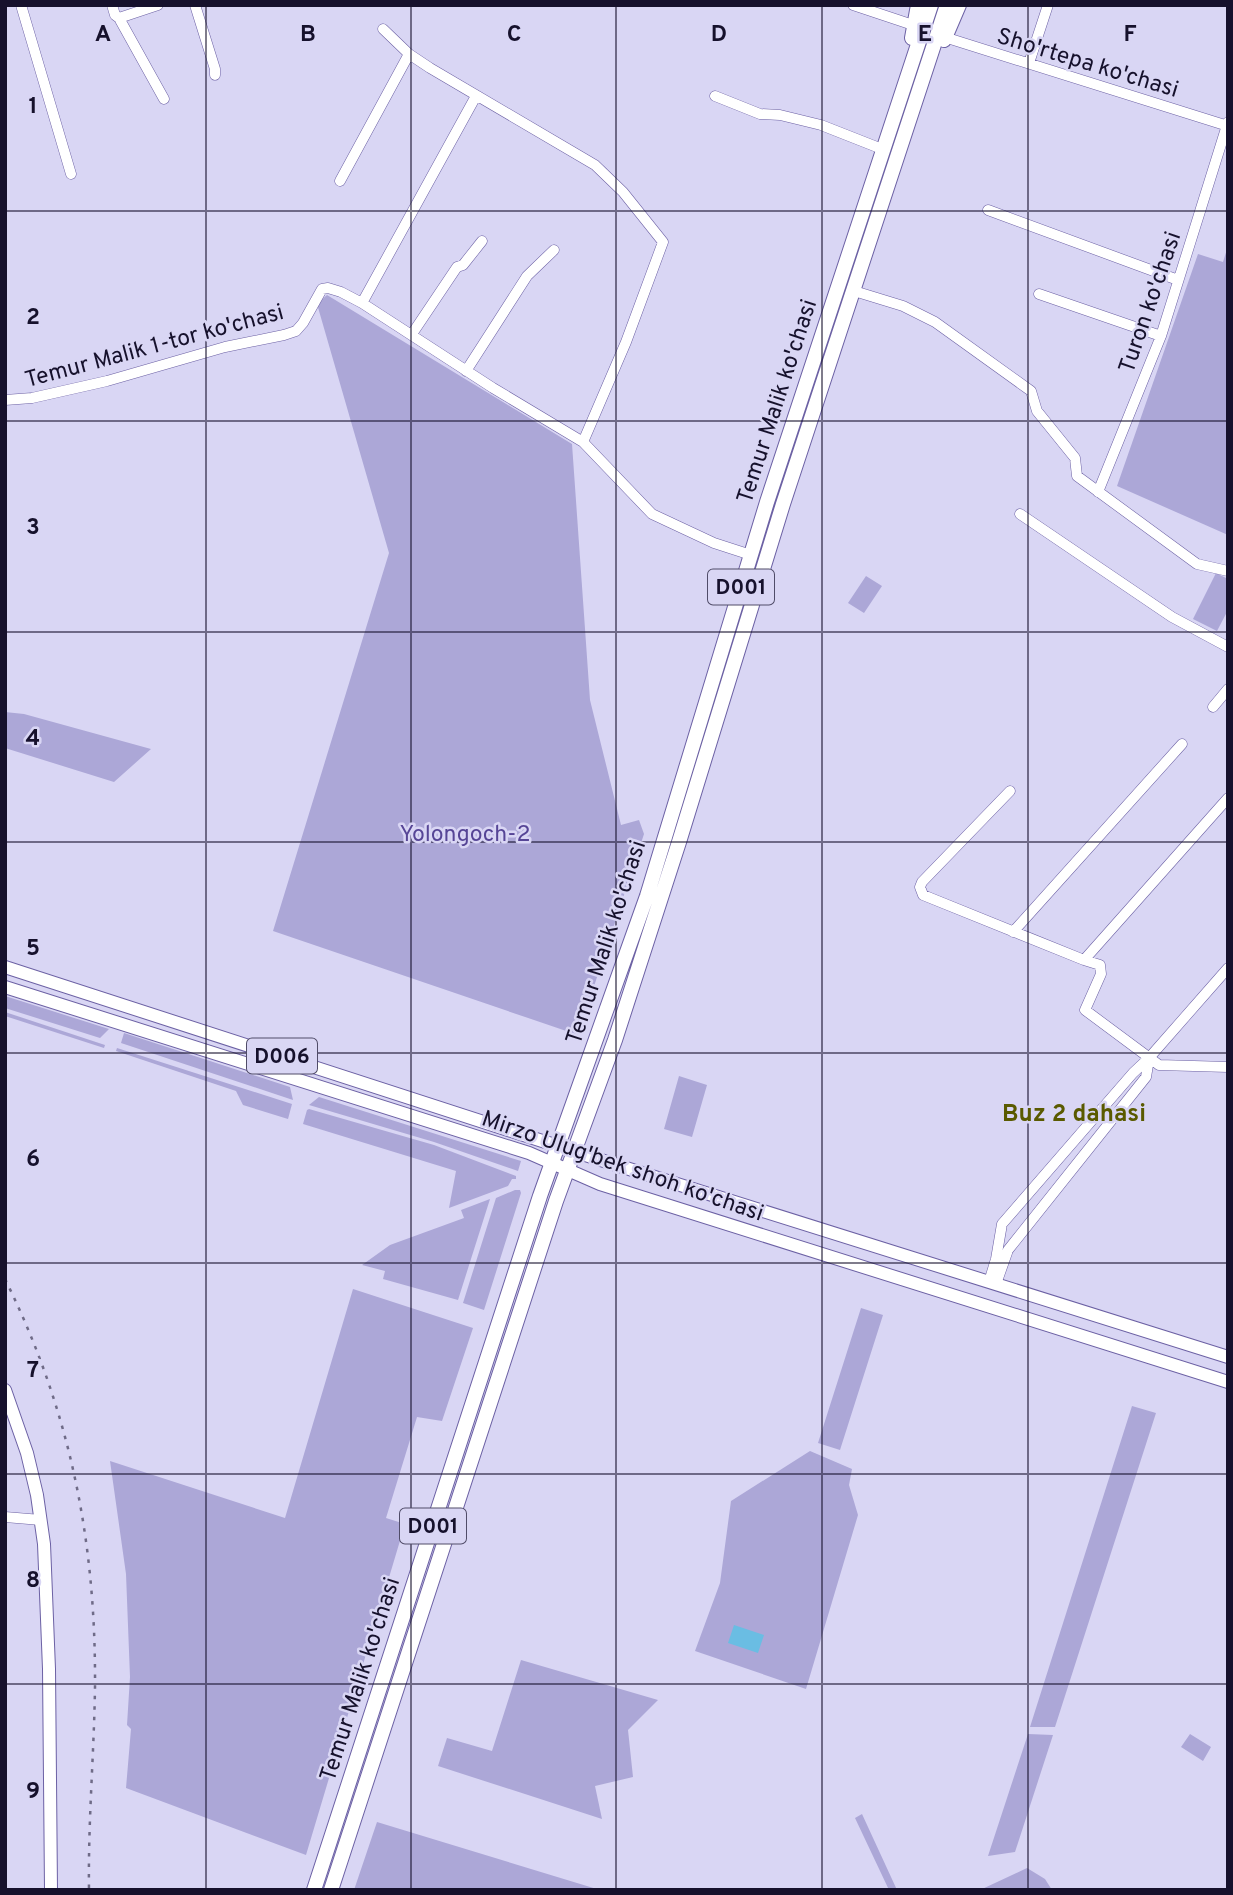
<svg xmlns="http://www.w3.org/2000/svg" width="1233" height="1895" font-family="Overpass,sans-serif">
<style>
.green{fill:#aca7d7}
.water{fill:#6abde3}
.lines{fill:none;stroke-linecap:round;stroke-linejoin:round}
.minor-casing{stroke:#6c61a4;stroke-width:11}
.major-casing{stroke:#6c61a4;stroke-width:14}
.highway-casing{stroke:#6c61a4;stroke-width:16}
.minor{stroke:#fff;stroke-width:10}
.major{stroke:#fff;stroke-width:12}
.highway{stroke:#fff;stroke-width:14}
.rail{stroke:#6f6b87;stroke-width:2.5;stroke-dasharray:3.5 7;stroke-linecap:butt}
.grid{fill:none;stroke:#16112c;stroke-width:2;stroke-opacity:0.55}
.labels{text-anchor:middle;stroke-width:5;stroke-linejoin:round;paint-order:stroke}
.shield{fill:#d9d6f4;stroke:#504c68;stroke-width:2}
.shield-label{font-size:21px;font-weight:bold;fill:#16112c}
.street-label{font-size:23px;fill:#16112c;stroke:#d9d6f4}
.park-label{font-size:23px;fill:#564596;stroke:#d9d6f4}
.neighbourhood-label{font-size:24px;font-weight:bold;fill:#5a5a00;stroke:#d9d6f4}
.grid-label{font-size:23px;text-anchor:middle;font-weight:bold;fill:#16112c;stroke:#d9d6f4;stroke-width:5;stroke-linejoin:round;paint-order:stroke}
</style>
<rect width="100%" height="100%" fill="#d9d6f4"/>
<!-- green -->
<path class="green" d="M1228 246V535L1117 486 1198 254 1223 262Z
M327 295 572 444 590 700 621 825 639 820 644 834 578 1035 273 931 389 553 317 304Z
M1216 573 1228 579V610L1217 631 1193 619Z
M866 576 882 586 864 613 848 603Z
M5 712 24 714 151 749 114 782 5 748Z
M5 996 109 1029 100 1038 5 1008Z
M5 1012 105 1045 104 1048 5 1016Z
M124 1033 290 1087 293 1100 121 1043Z
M117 1048 292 1104 288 1119 243 1105 236 1091 116 1051Z
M679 1076 707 1085 692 1137 664 1129Z
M319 1097 521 1161 518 1171 434 1142 309 1105Z
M309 1109 434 1145 516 1176V1179H512L508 1186 449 1208 456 1171 303 1124 307 1110Z
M515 1190H520L521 1193 484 1310 463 1303 496 1198Z
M490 1199 458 1300 383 1279 385 1271 362 1265 390 1245 464 1218 461 1210Z
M353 1289 473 1328 442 1421 417 1417 386 1518 405 1524 306 1855 126 1788 131 1729 127 1725 130 1677 126 1574 110 1461 285 1518Z
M861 1308 883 1315 840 1450 818 1443Z
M1132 1406 1156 1413 1055 1727H1030Z
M810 1451 852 1469 849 1485 858 1515 806 1689 695 1651 720 1583 731 1501Z
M521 1660 658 1700 628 1730 633 1777 595 1786 602 1819 438 1766 447 1738 492 1751Z
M1028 1734 1053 1735 1015 1852 988 1856Z
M1190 1734 1211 1747 1203 1761 1181 1747Z
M862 1814 897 1890H889L855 1818Z
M377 1822 600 1890H354Z
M1027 1868 1045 1879 1052 1890H980Z"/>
<!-- water -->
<path class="water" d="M734 1625 764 1635 758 1653 728 1643Z"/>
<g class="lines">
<!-- minor casing -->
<g class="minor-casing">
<path id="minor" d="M21 5 71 174
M112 5 115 15 119 18
M158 5 119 18 164 99
M195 5 215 69V75
M853 5 919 27
M383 29 409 54 430 68 595 165 623 192 663 242 626 342 583 442
M941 36 1228 126
M1029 63 1048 5
M715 96 760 114 780 115 821 125 882 149
M340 181 409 54
M988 210 1178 280
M854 291 903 306 935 322 1031 391 1037 411 1075 458 1077 476 1197 564 1228 571
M1039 294 1161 336
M362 303 476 96
M412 334 457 267 463 265 482 241
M466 371 527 276 554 250
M5 400 32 398 107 381 225 347 284 335 296 331 303 323 322 289 328 288 341 292 362 303 493 388 583 442 652 514 714 543 751 555
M1098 492 1161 336 1228 122
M1020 514 1172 617 1228 647
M1213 707 1228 689
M1010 791 922 882 920 887 923 895 1084 960 1100 965 1101 974 1085 1010 1159 1065 1228 1067
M1013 932 1182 744
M1084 960 1228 798
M989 1282 996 1259 1002 1224 1133 1073 1149 1058 1228 968
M996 1284 1008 1250 1146 1077 1149 1059
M5 1517 41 1520"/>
</g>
<!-- major casing -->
<g class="major-casing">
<path id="major" d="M5 967 607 1162 1228 1357
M5 987 529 1153 600 1184 654 1201 1228 1382
M5 1390 27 1453 37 1495 44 1544 49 1669 51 1890"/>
</g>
<!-- highway casing -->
<g class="highway-casing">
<path id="highway" d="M912 38 918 5
M944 40 959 5
M314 1890 540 1196 647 896 767 502 931 5
M331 1890 556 1201 615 1040 679 842 783 504 947 5"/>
</g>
<!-- minor -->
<use href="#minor" class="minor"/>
<!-- major -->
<use href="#major" class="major"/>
<!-- highway -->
<use href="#highway" class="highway"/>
<!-- rail -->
<path class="rail" d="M5 1279C70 1410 96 1541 95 1687 94 1755 88 1822 89 1890"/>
</g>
<!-- grid -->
<path class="grid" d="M206 5V1890M411 5V1890M616 5V1890M822 5V1890M1028 5V1890M5 211H1228M5 421H1228M5 632H1228M5 842H1228M5 1053H1228M5 1263H1228M5 1474H1228M5 1684H1228"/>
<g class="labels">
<!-- shield labels -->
<g class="shield">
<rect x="708" y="569.5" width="66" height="35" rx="5"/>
<rect x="247" y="1038.5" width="70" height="35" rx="5"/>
<rect x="400" y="1508.5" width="66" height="35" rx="5"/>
</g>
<g class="shield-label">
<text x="741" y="594">D001</text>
<text x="282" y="1063">D006</text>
<text x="433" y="1533">D001</text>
</g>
<!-- street labels -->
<g class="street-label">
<text transform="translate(1088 62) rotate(17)" y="8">Sho'rtepa ko'chasi</text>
<text transform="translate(1149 302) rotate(-71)" y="8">Turon ko'chasi</text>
<text transform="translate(154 345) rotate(-15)" y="8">Temur Malik 1-tor ko'chasi</text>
<text transform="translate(776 401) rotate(-72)" y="8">Temur Malik ko'chasi</text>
<text transform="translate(605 942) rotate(-72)" y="8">Temur Malik ko'chasi</text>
<text transform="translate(623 1165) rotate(19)" y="8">Mirzo Ulug'bek shoh ko'chasi</text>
<text transform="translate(359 1679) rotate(-72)" y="8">Temur Malik ko'chasi</text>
</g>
<!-- park labels -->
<g class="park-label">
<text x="465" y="841">Yolongoch-2</text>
</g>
<!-- neighbourhood labels -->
<g class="neighbourhood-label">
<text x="1074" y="1121">Buz 2 dahasi</text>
</g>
</g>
<g class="grid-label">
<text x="103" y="41">A</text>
<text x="308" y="41">B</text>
<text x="514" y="41">C</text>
<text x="719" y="41">D</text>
<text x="925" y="41">E</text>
<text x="1130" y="41">F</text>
<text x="33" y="113">1</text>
<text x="33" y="324">2</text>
<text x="33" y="534">3</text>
<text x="33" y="745">4</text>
<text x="33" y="955">5</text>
<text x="33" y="1166">6</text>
<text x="33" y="1377">7</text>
<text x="33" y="1587">8</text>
<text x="33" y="1798">9</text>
</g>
<!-- border -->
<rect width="1233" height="1895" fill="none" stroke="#16112c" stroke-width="14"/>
</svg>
